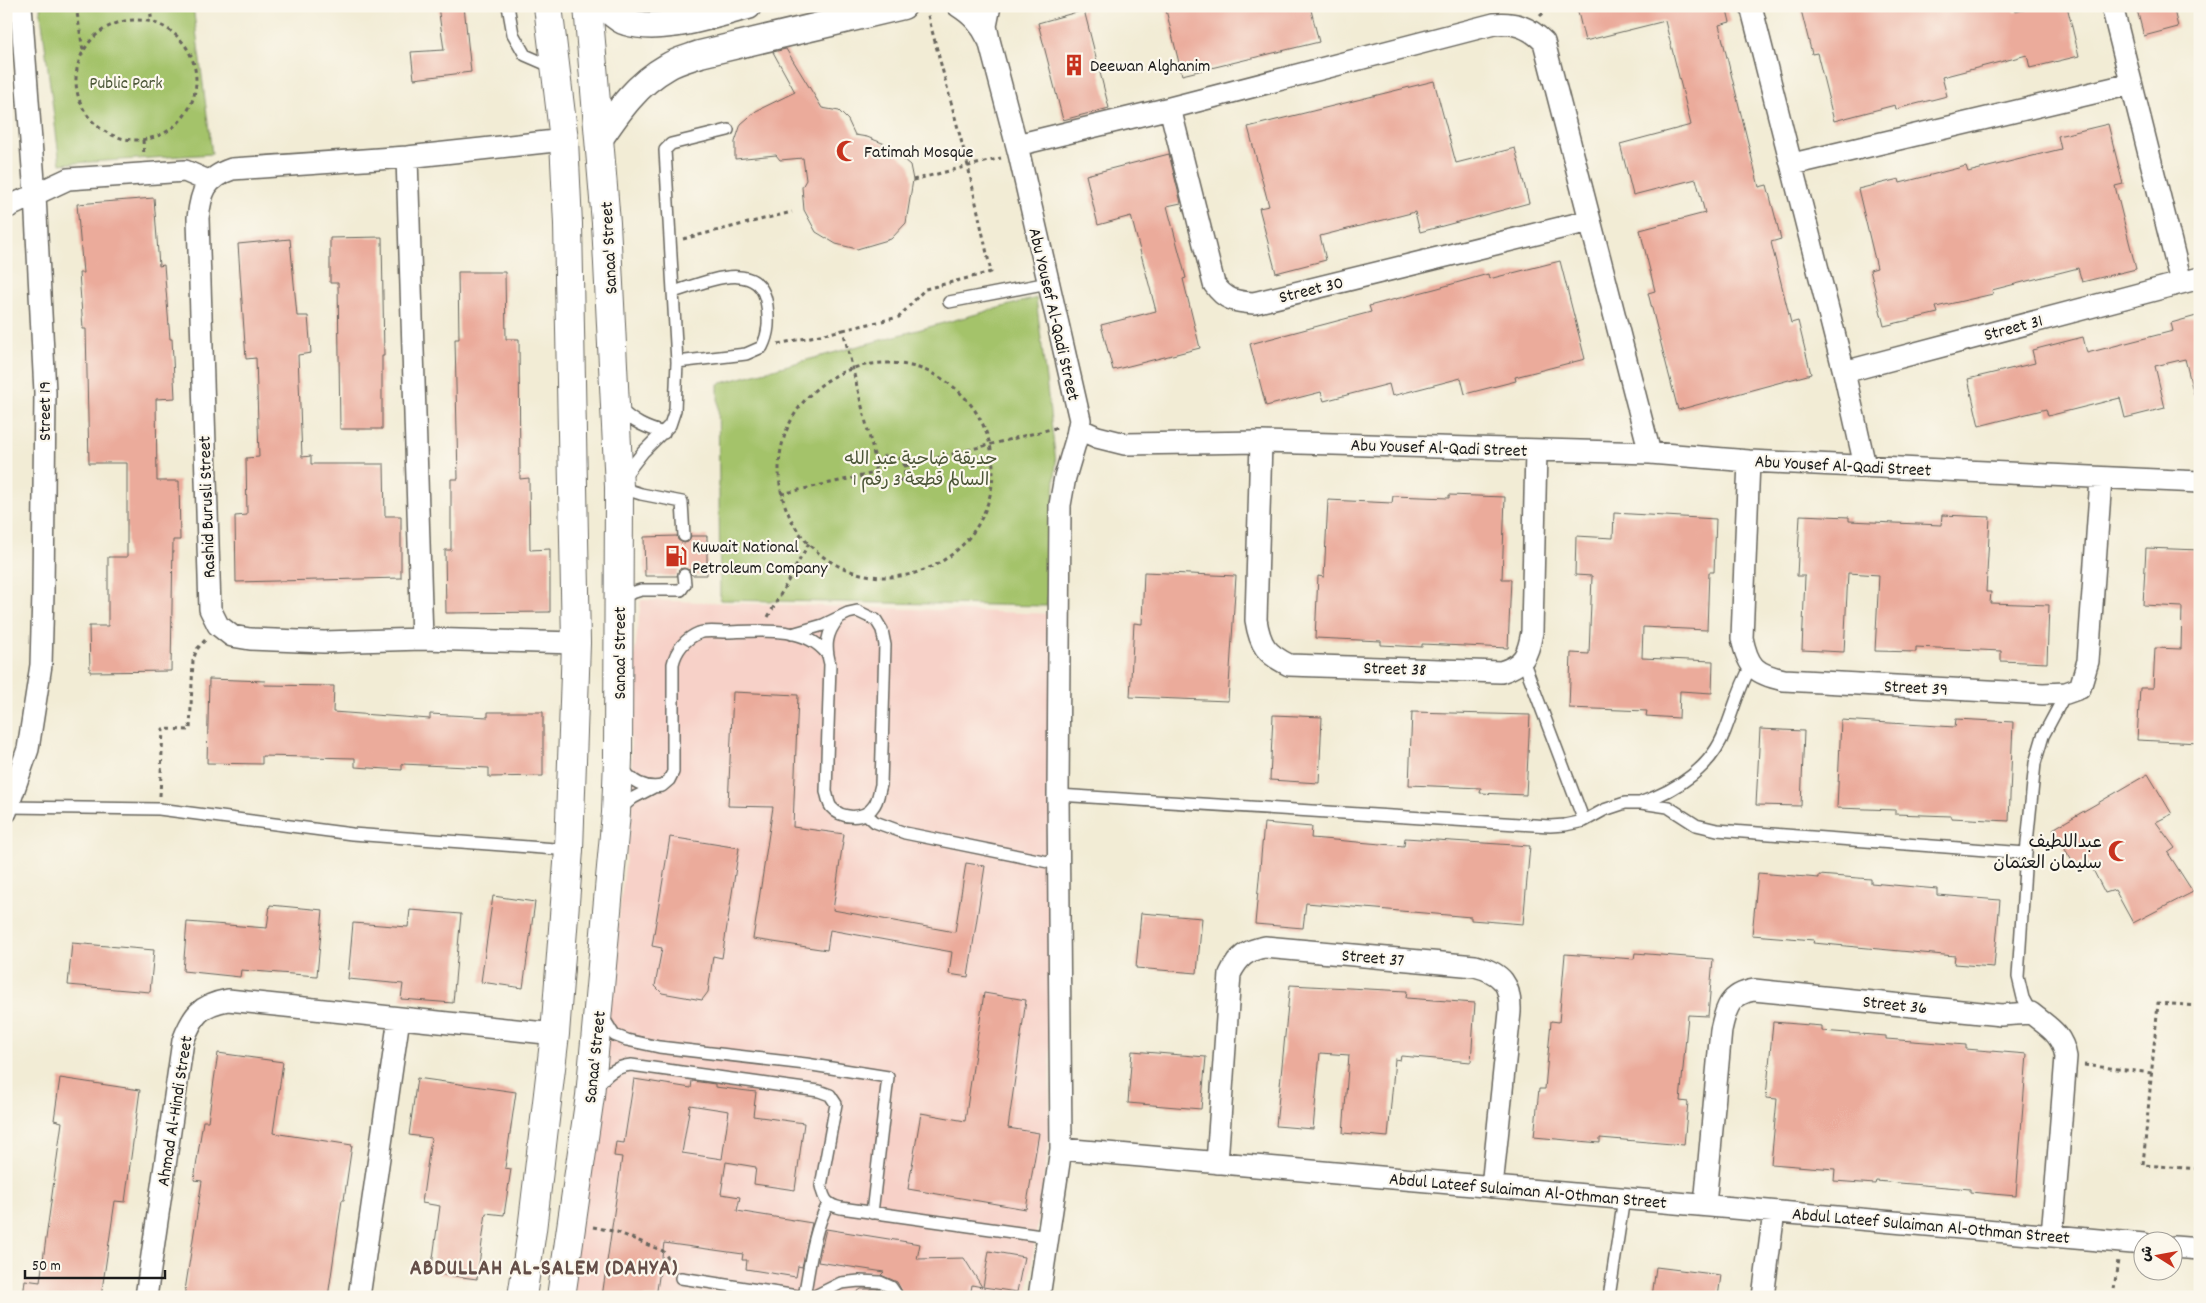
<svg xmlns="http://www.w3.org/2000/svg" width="2206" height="1303" font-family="Dekko,'Playpen Sans Arabic',sans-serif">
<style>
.built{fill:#f7d1c8}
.green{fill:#a4c36b;stroke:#607044}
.building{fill:#ebab9b;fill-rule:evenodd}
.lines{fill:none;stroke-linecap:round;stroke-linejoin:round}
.service-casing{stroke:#67655d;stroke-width:14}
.minor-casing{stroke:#67655d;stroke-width:24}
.tertiary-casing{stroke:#67655d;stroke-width:29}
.secondary-casing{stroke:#67655d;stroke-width:30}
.path{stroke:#67655d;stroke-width:3;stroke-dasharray:4 4;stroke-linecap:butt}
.service{stroke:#fff;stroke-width:11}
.minor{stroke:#fff;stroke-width:21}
.tertiary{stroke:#fff;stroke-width:26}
.secondary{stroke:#fff;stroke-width:28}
.labels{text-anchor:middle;stroke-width:4.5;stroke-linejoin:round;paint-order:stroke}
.poi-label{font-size:18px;fill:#1c1c1c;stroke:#fbf7ec;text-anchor:start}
.park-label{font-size:18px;fill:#4c5638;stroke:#fbf7ec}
.street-label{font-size:18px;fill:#1c1c1c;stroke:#fbf7ec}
.district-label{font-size:22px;font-weight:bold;letter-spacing:1px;fill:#644e48;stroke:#fbf7ec}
</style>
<rect width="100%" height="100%" fill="#fbf7ec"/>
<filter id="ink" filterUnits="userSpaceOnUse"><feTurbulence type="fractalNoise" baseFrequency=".02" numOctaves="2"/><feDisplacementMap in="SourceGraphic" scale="10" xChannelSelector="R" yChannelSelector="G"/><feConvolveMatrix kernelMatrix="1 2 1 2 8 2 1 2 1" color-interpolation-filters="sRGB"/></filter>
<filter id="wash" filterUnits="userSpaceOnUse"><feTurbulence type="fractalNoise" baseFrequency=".0096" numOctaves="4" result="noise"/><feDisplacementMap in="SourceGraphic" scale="20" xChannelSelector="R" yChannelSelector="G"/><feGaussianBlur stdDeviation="1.12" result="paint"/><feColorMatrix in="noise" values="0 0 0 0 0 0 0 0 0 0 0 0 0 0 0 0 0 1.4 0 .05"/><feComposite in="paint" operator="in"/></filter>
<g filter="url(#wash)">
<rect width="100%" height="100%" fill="#f2ecd5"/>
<!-- built -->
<path class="built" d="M641 600 1056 614 1049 1142 1027 1297H565L606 1024 633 798 629 702Z"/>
<!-- green -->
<path class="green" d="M40 6H193L212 154 60 164Z
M1036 298 1056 462 1047 606 720 600 718 384Z"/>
<g id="blocks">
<!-- building -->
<path class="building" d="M438 6H464L471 72 414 79 411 52 444 50Z
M1165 6H1310L1319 42 1182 75Z
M1585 6H1726L1730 22 1719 25 1759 187 1767 185 1781 239 1771 242 1791 323 1798 321 1811 374 1678 410 1648 293 1655 291 1640 230 1705 213 1696 179 1633 195 1620 144 1691 125 1665 21 1585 41 1577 8Z
M1800 6H2014L2015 12 2039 6H2067L2079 56 2030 68 2027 55 1942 77 1947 96 1896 109 1895 105 1834 121 1817 53 1812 54Z
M2136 6H2173L2178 27 2144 36Z
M1084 10 1109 108 1063 120 1038 23Z
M786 49 822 108 839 111 848 120 855 135 867 137 885 144 910 165 913 180 906 223 891 239 857 249 836 244 816 232 804 210 802 187 806 180 803 158 780 160 776 155 735 159V142L741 124 756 111 795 92 773 52Z
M1434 81 1456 163 1515 148 1529 203 1420 232 1415 212 1320 236 1326 260 1276 273 1259 208 1269 206 1248 127Z
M2108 124 2123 184 2115 186 2136 269 2082 282 2078 268 1992 290 1993 294 1936 307 1938 313 1884 326 1870 270 1877 268 1858 189 1899 179 1900 183 1966 166 1968 172 2061 149 2058 136Z
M1169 154 1181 203 1167 206 1186 278 1183 279 1200 348 1113 370 1101 325 1156 311 1131 216 1098 225 1086 175Z
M154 198 159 266 164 265 170 339H172L175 398 156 399 157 481H179L180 540H173L171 671 90 672 89 626H108V557H127V463H89L86 329H83L79 273H83L77 204Z
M382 237 384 356H382V429H340L338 283H330V238Z
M290 239 297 316H308L311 353 298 355 302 457 311 456V464H384L385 516H401V578L236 582 235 516 247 515 246 458 259 457 256 358 246 359 238 244Z
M1560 261 1585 359 1515 377 1516 381 1465 394 1461 378 1392 396 1389 384 1324 401 1321 392 1266 406 1250 344 1371 312 1369 306 1438 288 1488 274 1489 279Z
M458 272H505L506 339H519L520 479 529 478 530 550 550 549V612L446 613 445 550H451V479H458L455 339H459Z
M2200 315V394L2194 395 2185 359 2155 366 2165 408 2125 418 2120 398 2048 416 2046 409 1979 426 1968 379 2035 363 2032 350 2083 337 2087 353 2173 331 2171 323Z
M1449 495 1505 497 1502 579H1511L1508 648 1422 644V647L1381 645V641L1315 638 1318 576 1324 577 1328 500 1392 503 1393 496 1449 498Z
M1614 513 1716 519 1714 572H1709L1707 630 1643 627 1642 658 1713 661 1712 693 1680 691 1679 718 1646 716 1647 711 1569 708 1571 653 1589 654 1592 576 1575 575 1576 536 1613 538Z
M1800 515 1849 517V521L1941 525 1942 515 1990 517 1986 592H1991L1990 603 2049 605 2047 663 2001 661V651L1916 647V652L1875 651 1879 575 1848 573 1844 652 1802 650 1805 576H1797Z
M677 536 678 540 684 543 688 542 691 536H707V575H692L690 570 684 568 679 569 677 576H645L644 537Z
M2146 548 2200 550V743L2137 740 2140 688H2153L2155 648 2181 649 2182 607 2143 605Z
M1144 572 1236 576 1228 701 1130 697 1134 623 1142 624Z
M209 679 265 681 264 685 334 686 333 712 430 719V714L488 717V712H543V776L489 777V768L402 764V770L355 767V758L262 756V764L207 763Z
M733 692 798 695 793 827 844 834 833 910 955 932 966 863 985 866 968 977 949 974 952 952 830 930 827 950 753 939 773 807 728 806Z
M1412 712 1530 715 1526 795 1480 793 1481 788 1409 785Z
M1273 715 1322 717 1319 783 1270 780Z
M1956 719 2013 722 2009 821 1951 818V816L1895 814V810L1837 808 1841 720 1955 727Z
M1760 729 1804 731 1801 806 1756 805Z
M2148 774 2172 814 2156 822 2175 848 2168 853 2193 892 2133 923 2115 890 2105 893 2088 860 2075 866 2053 829Z
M1264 823 1312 827 1311 838 1404 846 1405 838 1530 846 1523 924 1471 920V917L1306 903 1303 928 1255 924Z
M670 837 739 848 722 958 713 956 708 992 702 1000 662 993 655 986 662 948 652 946Z
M1758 873 1819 878V875L1871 879V883L1937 889V895L2000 900 1994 967 1954 964 1955 956 1813 943 1814 940 1752 935Z
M493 896 535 902 523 988 481 982Z
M270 905 323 910 317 976 241 970 240 977 183 971 187 922 267 928Z
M410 910 461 914 453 1003 401 999 403 984 348 979 353 923 408 927Z
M1141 913 1202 918 1197 973 1136 968Z
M72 943 154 950 150 992 68 985Z
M1635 953 1713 959 1708 1016 1688 1015 1680 1101 1688 1102 1684 1145 1600 1138V1143L1534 1137 1539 1089H1545L1551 1021 1559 1022 1565 954 1634 959Z
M1290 985 1407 991 1406 998 1475 1003 1471 1062 1401 1056 1400 1060 1395 1059 1388 1137 1343 1133 1349 1055 1320 1053 1313 1129 1276 1126Z
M984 993 1026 1000 1008 1128 1039 1133 1026 1209 908 1189 921 1113 965 1121Z
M1773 1022 1822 1026V1031L1886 1036V1039L1966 1045V1049L2027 1054 2016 1196 1970 1192V1189L1876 1181 1875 1184 1834 1181 1835 1169 1771 1164 1777 1099 1766 1098Z
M1132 1051 1206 1057 1201 1109 1128 1103Z
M218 1053 283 1062 273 1133 352 1145 344 1200H342L328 1297H184L202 1181 194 1180 203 1121H208Z
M60 1078 140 1090 125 1202 115 1201 101 1297H23L25 1280 40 1282 62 1122 54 1120Z
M417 1078 516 1092 505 1168 511 1169 504 1215 486 1213 477 1279 431 1273 440 1206 422 1203 431 1138 409 1135Z
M634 1079 691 1088 692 1081 715 1084V1087L756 1092 753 1116 804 1123 795 1190 754 1184 756 1167 726 1162 721 1194 740 1197 737 1211 812 1223 802 1267 798 1266 796 1277 746 1269 747 1260H742L743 1254 664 1243 656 1297H602L622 1157 614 1156 616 1142 624 1143ZM690 1105 729 1111 722 1159 682 1153Z
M826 1229 920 1244 917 1259 964 1258 982 1287 972 1285 970 1297H948L942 1293 937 1297H905L897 1282 881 1275 884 1272 818 1262Z
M989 1251 1024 1257 1017 1292 983 1287Z
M1656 1267 1721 1275 1718 1297H1652Z
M861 1289H878L886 1293 889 1297H850Z"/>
</g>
</g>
<g filter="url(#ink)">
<use href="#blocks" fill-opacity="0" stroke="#67655d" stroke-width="1"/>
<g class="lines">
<!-- service casing -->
<g class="service-casing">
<path id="service" d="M508 6 513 34 525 55 555 68
M673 292C704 283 761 256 767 306 769 321 769 333 762 347L746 354 677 362
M949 302 1048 283
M620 409C633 422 646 428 664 433
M622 479 643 452 670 425 675 410 677 362 665 150 671 144 728 130
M619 487 641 494 682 502 684 536
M619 597 641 590H681L685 584 684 575
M792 634 823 625 848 613 857 611 876 620 882 630 885 645 881 785C879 791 878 802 873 807 864 820 841 819 831 807 828 803 828 797 826 792L830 664C825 646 826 634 838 619
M1523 660 1584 821
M622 766C630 782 645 789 662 786L669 780 673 772V664C676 650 686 638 699 633 706 630 718 632 726 632 760 631 805 625 827 654
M1058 795 1550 826 1565 825 1584 821 1604 810 1625 803H1641L1668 807 1696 825 1717 830 2026 853
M1642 802C1677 790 1712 767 1725 731 1734 708 1739 688 1751 666
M6 807 159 809 352 834 569 850
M620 809 633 798 654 787
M866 814 875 822 905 833 1058 864
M2031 1013 2023 998 2018 977 2026 853 2035 763 2043 736 2066 693
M603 1017 614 1035 627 1040 659 1047 806 1064 888 1077 872 1213
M597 1087C606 1074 615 1067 631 1065L819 1091 830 1095 836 1104 821 1186C824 1200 827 1205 841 1208L1048 1237
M681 1278 804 1297H813L841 1283 859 1281 880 1282 891 1287 898 1297
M804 1297C810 1265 813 1232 828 1204
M1609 1297 1624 1198"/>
</g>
<!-- minor casing -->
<g class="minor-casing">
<path id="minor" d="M958 6C972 15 981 24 988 39
M990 6 986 26 989 40 1019 154 1080 420 1076 440 1065 477 1060 505 1058 795 1061 1149 1039 1297
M1751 6 1844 372 1865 466
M2112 6 2181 282
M1170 108 1214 284C1225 300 1236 302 1254 303L1589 221
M564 140 407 157 232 169C205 178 201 192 198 218L210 609 218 625 232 636 250 639 324 642 422 639 576 643
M1017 145 1170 108 1494 24C1515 22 1529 27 1544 42L1650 453
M407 157 422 639
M1793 164 2131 84
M6 208 68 179 185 171 208 181
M1844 372 2200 278
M1079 429 1097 437 1125 444 1261 442 1650 453 1749 461 2200 482
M1261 442 1256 620C1260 645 1266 654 1289 665L1501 672C1524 665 1528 655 1532 632L1536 450
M1749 461 1742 638C1748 667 1755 674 1784 680L2043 694 2066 693 2080 688 2088 661 2101 479
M6 812 28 749 41 665 43 593 45 392 35 195 21 6
M1061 1149 2144 1244
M1217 1163 1230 974C1238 957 1247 950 1265 947L1475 966C1502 973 1511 984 1510 1012L1492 1187
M1705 1205 1721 1030C1726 1007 1730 994 1754 990L2001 1015 2031 1013C2048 1027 2062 1033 2066 1057L2052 1236
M2174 1247 2200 1249
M146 1297 183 1041C193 1015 200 1005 228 1000L555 1034
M359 1297 399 1018
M1763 1297 1774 1212"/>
</g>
<!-- tertiary casing -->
<g class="tertiary-casing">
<path id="tertiary" d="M604 6C610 11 618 20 626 22 662 33 712 15 748 6
M600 138C619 110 637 84 667 67 676 61 689 58 700 54L903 6"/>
</g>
<!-- secondary casing -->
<g class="secondary-casing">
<path id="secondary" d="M522 1297 532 1230 555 1034 569 850 576 643 568 224 564 140 548 6
M561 1297 590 1096 616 813 618 758 619 487 606 223 588 6"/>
</g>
<!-- path -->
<path class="path" d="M76 6 83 51
M149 6 152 21
M1540 16 1551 6
M76 80a60 60 0 1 1 120 0a60 60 0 1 1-120 0Z
M143 140 144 156
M913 180 1001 158
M683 239 792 212
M843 330 899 317 925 289 991 272 968 166 926 8
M778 344 843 330 876 463
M779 470a107 107 0 1 1 214 0a107 107 0 1 1-214 0Z
M875 470a15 15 0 1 1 30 0a15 15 0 1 1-30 0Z
M905 466 1059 427
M781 494 875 473
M768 617 809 543
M160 796 163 729 190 730 193 660 197 649 206 639
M2200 1006 2158 1003 2143 1165 2200 1169
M2084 1065 2152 1073
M593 1227 617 1232 663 1251 674 1267
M2113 1297 2118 1260"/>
<!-- service -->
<use href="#service" class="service"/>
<!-- minor -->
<use href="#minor" class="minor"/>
<!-- tertiary -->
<use href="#tertiary" class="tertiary"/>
<!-- secondary -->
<use href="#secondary" class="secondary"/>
</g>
</g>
<!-- icons -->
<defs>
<g id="building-bare" transform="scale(1.725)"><path d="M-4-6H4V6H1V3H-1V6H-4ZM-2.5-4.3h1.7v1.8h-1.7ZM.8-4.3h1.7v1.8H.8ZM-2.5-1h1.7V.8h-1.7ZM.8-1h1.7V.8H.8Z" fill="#c8321e" stroke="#fbf7ec" stroke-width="2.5" paint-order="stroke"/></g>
<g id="mosque-bare" transform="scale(1.725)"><path d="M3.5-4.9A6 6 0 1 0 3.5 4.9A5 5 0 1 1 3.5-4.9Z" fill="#c8321e" stroke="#fbf7ec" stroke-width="2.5" paint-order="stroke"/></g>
<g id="fuel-bare" transform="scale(1.725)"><path d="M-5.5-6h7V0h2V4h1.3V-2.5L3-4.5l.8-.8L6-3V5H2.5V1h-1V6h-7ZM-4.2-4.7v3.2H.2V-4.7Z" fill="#c8321e" stroke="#fbf7ec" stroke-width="2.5" paint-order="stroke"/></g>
</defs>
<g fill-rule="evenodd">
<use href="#building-bare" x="1074" y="65"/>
<use href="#mosque-bare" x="847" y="151"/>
<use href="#fuel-bare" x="676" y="556"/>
<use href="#mosque-bare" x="2119" y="851"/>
</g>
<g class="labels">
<!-- poi labels -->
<g class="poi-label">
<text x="1090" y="71">Deewan Alghanim</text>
<text x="864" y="157">Fatimah Mosque</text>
<text x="692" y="552">Kuwait National<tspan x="692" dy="21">Petroleum Company</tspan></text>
<text x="2102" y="847" text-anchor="end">عبداللطيف<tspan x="2102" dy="21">سليمان العثمان</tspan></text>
</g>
<!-- park labels -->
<g class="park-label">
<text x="126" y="88">Public Park</text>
<text x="921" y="464">حديقة ضاحية عبد الله<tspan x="921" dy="21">السالم قطعة 3 رقم 1</tspan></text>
</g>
<!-- street labels -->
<g class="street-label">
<text transform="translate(608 248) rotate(-93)" y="6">Sanaa' Street</text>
<text transform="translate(1311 289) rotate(-14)" y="6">Street 30</text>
<text transform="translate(1055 314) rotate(77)" y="6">Abu Yousef Al-Qadi Street</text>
<text transform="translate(2013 327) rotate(-15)" y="6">Street 31</text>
<text transform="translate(44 411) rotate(-90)" y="6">Street 19</text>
<text transform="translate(1439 447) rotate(2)" y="6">Abu Yousef Al-Qadi Street</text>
<text transform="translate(1843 465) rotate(3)" y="6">Abu Yousef Al-Qadi Street</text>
<text transform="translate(206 507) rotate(-92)" y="6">Rashid Burusli Street</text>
<text transform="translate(619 653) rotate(-90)" y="6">Sanaa' Street</text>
<text transform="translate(1395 668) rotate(2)" y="6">Street 38</text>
<text transform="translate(1916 687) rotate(3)" y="6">Street 39</text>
<text transform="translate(1373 957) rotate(5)" y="6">Street 37</text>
<text transform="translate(1895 1004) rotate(6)" y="6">Street 36</text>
<text transform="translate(594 1057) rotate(-84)" y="6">Sanaa' Street</text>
<text transform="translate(174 1111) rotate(-81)" y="6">Ahmad Al-Hindi Street</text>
<text transform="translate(1528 1190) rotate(5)" y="6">Abdul Lateef Sulaiman Al-Othman Street</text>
<text transform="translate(1931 1225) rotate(5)" y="6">Abdul Lateef Sulaiman Al-Othman Street</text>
</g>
<!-- district labels -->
<g class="district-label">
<text x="544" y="1274">ABDULLAH AL-SALEM (DAHYA)</text>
</g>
</g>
<!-- margin -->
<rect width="2206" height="1303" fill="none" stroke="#fbf7ec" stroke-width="25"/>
<!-- north arrow -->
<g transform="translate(2158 1256) rotate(281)"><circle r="24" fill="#fbf7ec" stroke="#a29f99"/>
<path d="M0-4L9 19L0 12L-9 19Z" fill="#c8321e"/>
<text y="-8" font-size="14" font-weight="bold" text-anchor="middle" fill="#1c1c1c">ش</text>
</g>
<!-- scale -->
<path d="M25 1270v8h140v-8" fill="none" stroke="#1c1c1c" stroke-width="2.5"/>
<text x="32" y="1270" font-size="15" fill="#1c1c1c" stroke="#fbf7ec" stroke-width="4" paint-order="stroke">50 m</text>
</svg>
